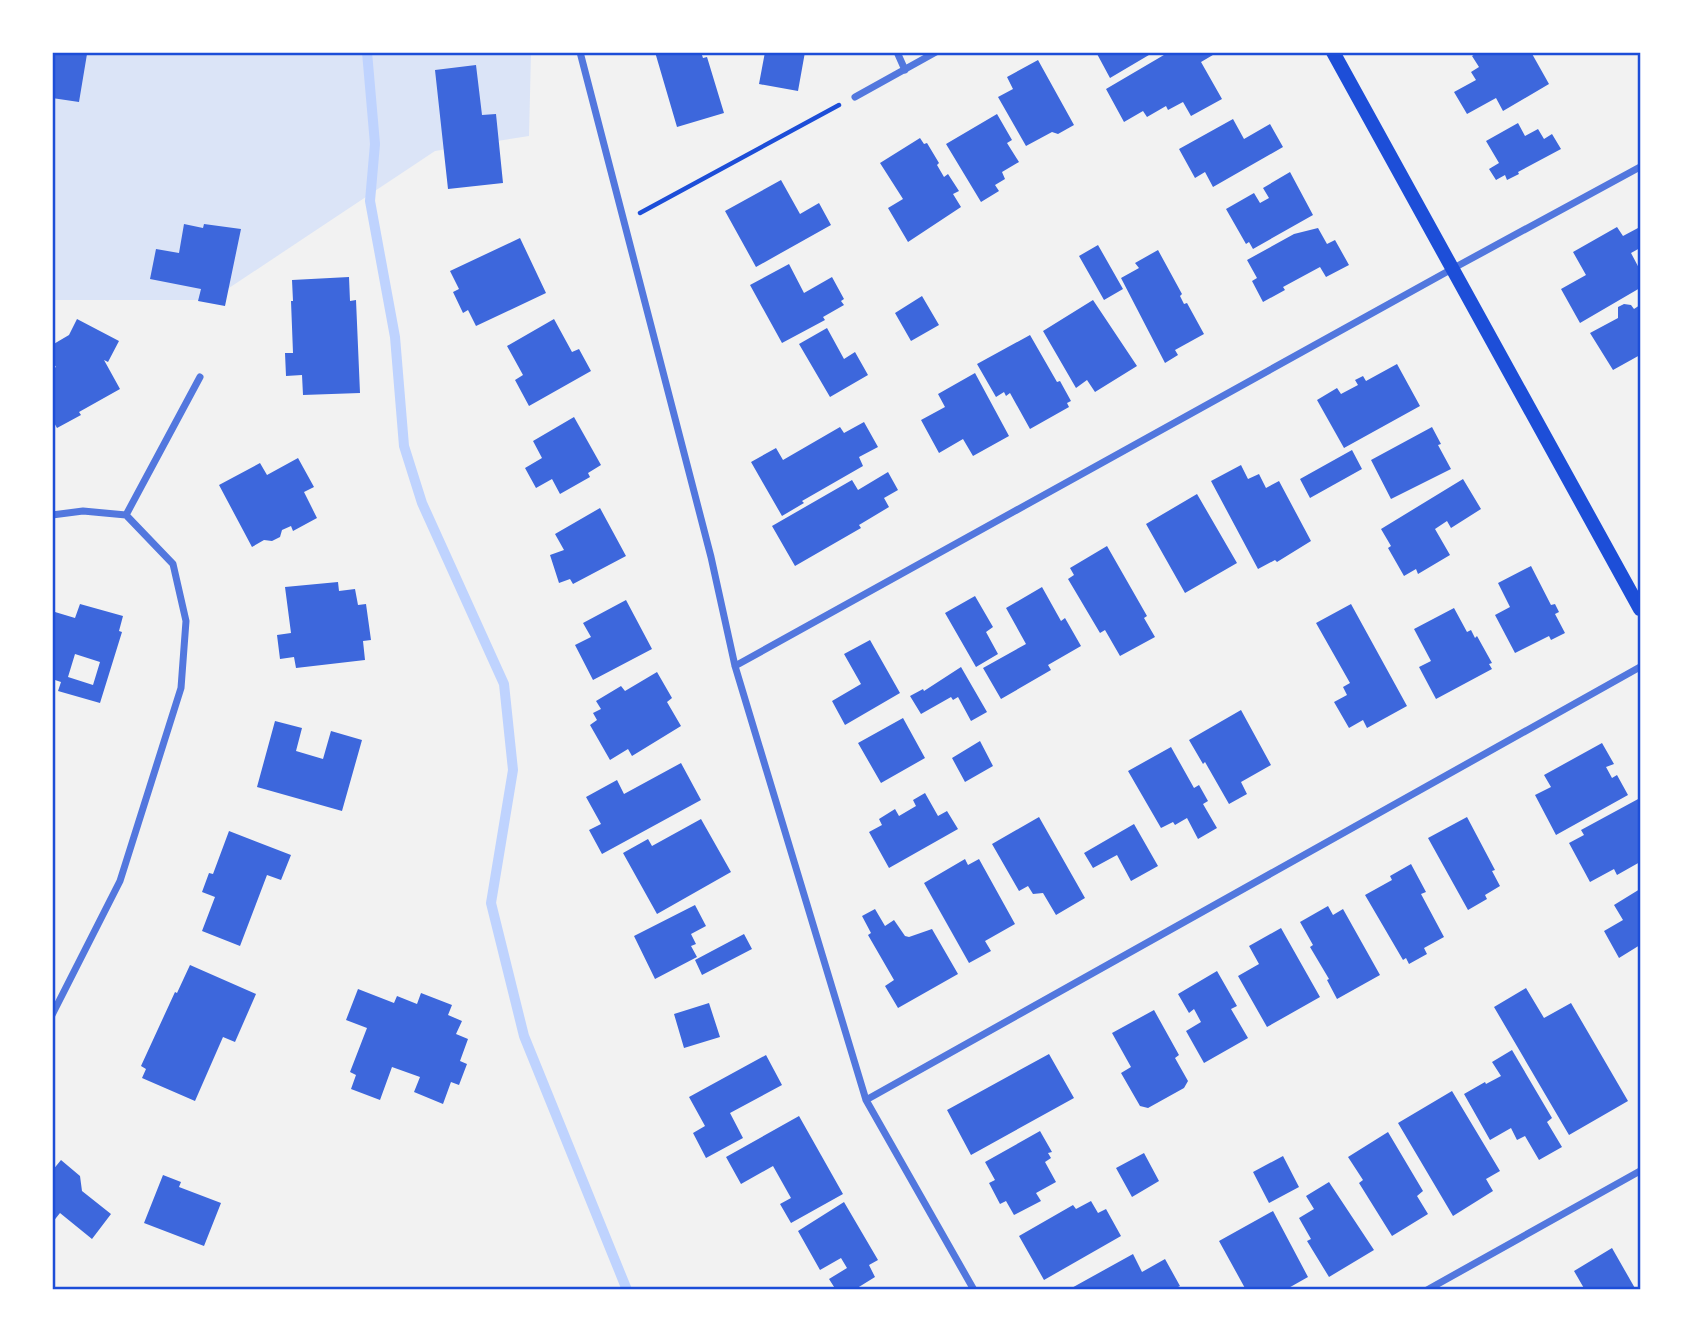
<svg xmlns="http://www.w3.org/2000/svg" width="1693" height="1342" font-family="'Libre Baskerville',serif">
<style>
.green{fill:#dbe4f7}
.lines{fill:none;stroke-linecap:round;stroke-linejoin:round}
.stream{stroke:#bfd3fe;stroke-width:10}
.building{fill:#3d67dc;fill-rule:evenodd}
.path{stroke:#1d4ed8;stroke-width:4.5}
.minor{stroke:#5277de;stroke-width:7}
.secondary{stroke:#1d4ed8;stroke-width:14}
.neatline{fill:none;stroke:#1d4ed8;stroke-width:2.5}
</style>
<rect width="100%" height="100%" fill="#f2f2f2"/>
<!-- green -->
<path class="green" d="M53 53H531L529 136 435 151 211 300H53Z"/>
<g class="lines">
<!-- stream -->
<path class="stream" d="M367 52 375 144 370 201 395 337 404 446 422 503 504 684 513 770 491 903 524 1036 627 1290"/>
</g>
<!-- building -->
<path class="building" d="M52 52 87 54 79 102 52 98Z
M655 52H701L703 58 707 57 724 113 677 127Z
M765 52H805L798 91 759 84Z
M1096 52H1154L1110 78Z
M1169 52H1218L1201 62 1222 99 1191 116 1183 102 1168 110 1166 106 1147 117 1143 111 1124 122 1106 89Z
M1478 52H1531L1549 84 1503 111 1496 98 1467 114 1454 92 1476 80 1471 72 1479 67 1472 56Z
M1038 60 1074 125 1058 134 1052 132 1026 146 998 97 1013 89 1007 77Z
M476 65 482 115 496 114 503 183 448 189 435 70Z
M997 114 1012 140 1007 143 1019 162 1002 172 1005 179 995 185 999 191 981 202 946 144Z
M1233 119 1244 139 1270 124 1283 147 1213 187 1205 172 1195 178 1179 149Z
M1518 123 1525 136 1538 129 1544 139 1552 134 1561 149 1518 172 1519 174 1507 180 1505 175 1496 180 1489 169 1499 163 1486 141Z
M920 138 924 144 927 143 939 163 937 165 944 177 948 174 959 191 953 194 961 207 908 242 888 208 903 199 880 163Z
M1290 172 1313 215 1253 249 1249 242 1246 244 1226 209 1254 193 1260 203 1269 198 1263 188Z
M781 180 800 214 819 203 831 225 756 267 725 211Z
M184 224 203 228 204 224 241 229 225 306 198 301 201 289 150 279 156 249 179 253Z
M1617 227 1623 236 1638 228 1640 232V248L1631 253 1640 270V288L1580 323 1561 289 1586 275 1573 252Z
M1318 228 1327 244 1335 240 1349 265 1326 277 1320 267 1283 287 1285 290 1263 302 1252 281 1257 278 1247 260 1294 234Z
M520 238 546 293 476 326 468 310 463 313 453 292 459 289 450 271Z
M1098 245 1123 289 1104 300 1079 256Z
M1158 250 1182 294 1180 296 1184 304 1187 303 1204 334 1175 350 1178 355 1165 363 1121 278 1139 268 1135 263Z
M789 264 804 293 832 277 844 299 841 301 844 305 823 317 825 320 782 343 750 285Z
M349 277 350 301 356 300 360 393 303 395 302 375 286 376 285 353H293L291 301H293L292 280Z
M922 296 939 325 911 341 895 313Z
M1093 300 1137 366 1095 392 1087 380 1076 388 1043 331Z
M1624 304 1631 305 1634 309 1640 305V355L1613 370 1590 333 1618 318V307Z
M77 319 119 341 108 362 104 360 120 389 79 412 81 415 57 428 52 419V379L55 378 52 369 56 367 52 361V345L69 335Z
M554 319 572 352 579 349 591 371 529 406 515 380 523 375 507 346Z
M827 328 844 359 855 352 868 375 830 397 799 344Z
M1030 335 1057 382 1060 381 1071 401 1067 403 1069 407 1030 429 1010 393 1006 396 1004 392 996 397 977 364Z
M1397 364 1420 406 1344 448 1317 400 1337 388 1341 394 1358 385 1355 380 1363 376 1366 381Z
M975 373 1009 436 973 456 963 439 939 453 921 420 945 407 938 394Z
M574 417 601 465 588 473 590 477 560 494 552 479 536 488 525 468 542 458 533 441Z
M864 422 878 447 859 457 863 466 802 501 804 503 782 516 751 462 776 448 783 460 840 427 844 433Z
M1432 427 1441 444 1438 445 1451 469 1391 499 1371 460Z
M1352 450 1362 469 1310 498 1300 479Z
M298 458 314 487 304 492 317 518 293 531 291 526 282 530 280 537 272 541 264 540 252 547 219 485 260 463 267 475Z
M1241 465 1248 479 1259 474 1266 488 1279 481 1311 541 1277 562 1275 560 1258 569 1211 481Z
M888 472 898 490 884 498 889 507 859 525 861 528 795 566 772 526 852 480 858 490Z
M1463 479 1481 509 1451 528 1447 521 1435 529 1450 555 1418 574 1416 569 1404 576 1388 548 1391 546 1381 529Z
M1197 494 1237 563 1185 593 1146 524Z
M600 508 626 556 573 584 570 579 559 583 550 555 564 550 555 534Z
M1107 546 1147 616 1144 618 1155 637 1120 656 1105 630 1100 633 1068 579 1074 575 1070 568Z
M1531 566 1551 605 1555 604 1559 612 1555 614 1565 633 1551 640 1549 636 1515 653 1495 615 1510 607 1498 583Z
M338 582 339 591 355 589 358 605 366 604 371 640 363 641 365 660 296 668 294 657 280 659 277 635 291 633 285 587Z
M1042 587 1061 621 1065 618 1081 646 1048 665 1051 670 1001 699 983 668 1026 644 1006 608Z
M975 596 993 627 986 632 998 654 976 667 945 613Z
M626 600 652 649 593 680 575 645 591 637 583 623Z
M80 604 123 616 119 631 122 632 100 703 58 691 61 682 52 679V621L55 612 75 618ZM75 654 100 662 93 685 68 677Z
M1351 604 1407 706 1367 728 1363 720 1349 728 1334 702 1347 695 1343 687 1350 683 1316 623Z
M1454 608 1467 632 1471 630 1475 638 1477 636 1492 663 1489 664 1492 669 1436 699 1419 667 1431 661 1414 629Z
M870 640 900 693 845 725 832 701 861 684 844 654Z
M961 667 987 712 971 721 958 697 953 700 951 697 921 714 910 696 923 689 924 691Z
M657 672 672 698 667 702 681 726 632 756 628 749 610 760 590 725 597 720 593 713 601 709 596 701 621 686 625 691Z
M1241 710 1271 765 1241 782 1247 794 1229 804 1205 762 1203 764 1189 740Z
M903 718 925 758 881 783 858 743Z
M275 721 302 728 296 751 323 759 331 731 362 740 342 811 257 787Z
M980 741 993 766 965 782 952 758Z
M1602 743 1614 764 1606 767 1612 778 1617 775 1628 795 1556 835 1535 795 1551 787 1544 775Z
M1171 747 1194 788 1199 785 1208 801 1203 804 1217 828 1198 839 1187 818 1175 825 1173 822 1161 828 1128 771Z
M681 763 701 800 602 854 589 830 601 824 586 797 617 780 624 794Z
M925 793 938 816 947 811 958 829 889 868 869 832 882 825 879 819 895 809 899 816 916 806 913 800Z
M1640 798V862L1617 875 1614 869 1590 882 1569 843 1584 835 1581 830Z
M1039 817 1085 898 1056 915 1043 893 1033 894 1028 886 1019 891 992 844Z
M1467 817 1495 870 1492 871 1500 886 1485 895 1487 899 1468 910 1428 838Z
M701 819 731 872 657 914 623 853 648 839 652 846Z
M1134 824 1158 866 1131 881 1117 855 1093 868 1084 853Z
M229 831 291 855 281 880 267 875 240 946 202 931 215 897 202 892 209 873 213 874Z
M965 859 968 865 979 859 1015 924 985 941 991 951 969 963 924 883Z
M1411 864 1426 892 1421 894 1444 937 1424 948 1427 954 1409 964 1406 958 1403 960 1365 895 1392 880 1390 876Z
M1640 889V945L1619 958 1604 931 1623 920 1614 905Z
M695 905 706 926 691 934 696 944 691 946 697 957 655 979 634 936Z
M1328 906 1333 915 1343 909 1380 975 1337 999 1327 980 1329 979 1310 947 1313 945 1300 922Z
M875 909 885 926 894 920 905 936 909 937 932 929 958 974 898 1008 885 986 894 980 868 935 871 933 862 916Z
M1281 928 1320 997 1267 1027 1238 976 1259 964 1249 946Z
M744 934 752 949 702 975 695 960Z
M190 965 256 994 235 1042 223 1037 195 1101 142 1078 146 1069 141 1066 175 992 177 993Z
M1217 971 1237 1006 1231 1009 1248 1038 1204 1063 1186 1031 1201 1022 1194 1009 1189 1013 1178 994Z
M1526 988 1544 1018 1571 1003 1628 1101 1569 1135 1494 1007Z
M358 989 394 1003 397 996 417 1004 421 993 452 1005 448 1015 462 1021 456 1034 468 1039 460 1061 467 1064 459 1085 451 1082 443 1104 414 1092 420 1077 392 1067 380 1100 351 1089 356 1075 350 1072 367 1028 346 1020Z
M709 1003 720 1037 684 1048 674 1014Z
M1154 1010 1179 1055 1175 1058 1188 1081 1184 1088 1148 1108 1140 1106 1121 1073 1131 1067 1112 1033Z
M1512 1050 1552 1118 1547 1122 1562 1147 1539 1160 1525 1136 1517 1140 1511 1128 1490 1140 1464 1094 1485 1082 1486 1084 1501 1076 1492 1062Z
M1049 1054 1074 1098 971 1155 947 1110Z
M766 1055 782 1085 730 1113 743 1138 706 1158 693 1133 705 1126 689 1097Z
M1452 1091 1500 1171 1486 1179 1493 1191 1453 1216 1398 1123Z
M799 1116 843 1194 791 1223 780 1204 791 1198 773 1166 741 1184 726 1157Z
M1040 1131 1052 1152 1048 1153 1051 1158 1045 1162 1056 1182 1036 1193 1041 1201 1014 1215 1006 1201 1000 1204 989 1183 995 1180 985 1162Z
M1388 1132 1423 1191 1417 1196 1428 1214 1392 1236 1359 1183 1363 1180 1348 1157Z
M1144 1153 1159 1181 1132 1197 1116 1168Z
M1283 1156 1299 1187 1269 1203 1253 1172Z
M61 1160 80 1176 82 1191 111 1214 92 1239 60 1213 52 1223V1171Z
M163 1175 181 1182 179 1187 221 1203 204 1246 144 1223Z
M1329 1182 1374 1250 1329 1277 1307 1241 1311 1239 1299 1218 1314 1209 1306 1196Z
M1091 1201 1098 1213 1106 1209 1121 1236 1044 1280 1019 1236 1073 1205 1076 1209Z
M844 1202 878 1260 869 1265 875 1277 854 1290H836L829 1279 847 1268 841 1258 820 1270 798 1231Z
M1273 1211 1308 1277 1285 1290H1246L1219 1241Z
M1612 1248 1636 1290H1585L1574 1271Z
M1133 1254 1142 1272 1165 1259 1180 1286 1172 1290H1068Z"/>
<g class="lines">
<!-- path -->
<path class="path" d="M640 213 839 105"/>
<!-- minor -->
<path class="minor" d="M580 52 711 557 735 666 866 1100 974 1290
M897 52 905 70
M855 97 936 52
M52 515 83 511 126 515 173 564 186 621 181 688 120 881 52 1015
M126 515 200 377
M735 666 1452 269 1640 167
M866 1100 1640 667
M1427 1290 1640 1171"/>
<!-- secondary -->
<path class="secondary" d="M1333 52 1640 609"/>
</g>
<!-- border -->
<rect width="1693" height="1342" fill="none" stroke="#ffffff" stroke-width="108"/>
<rect x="54" y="54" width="1585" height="1234" class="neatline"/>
</svg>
